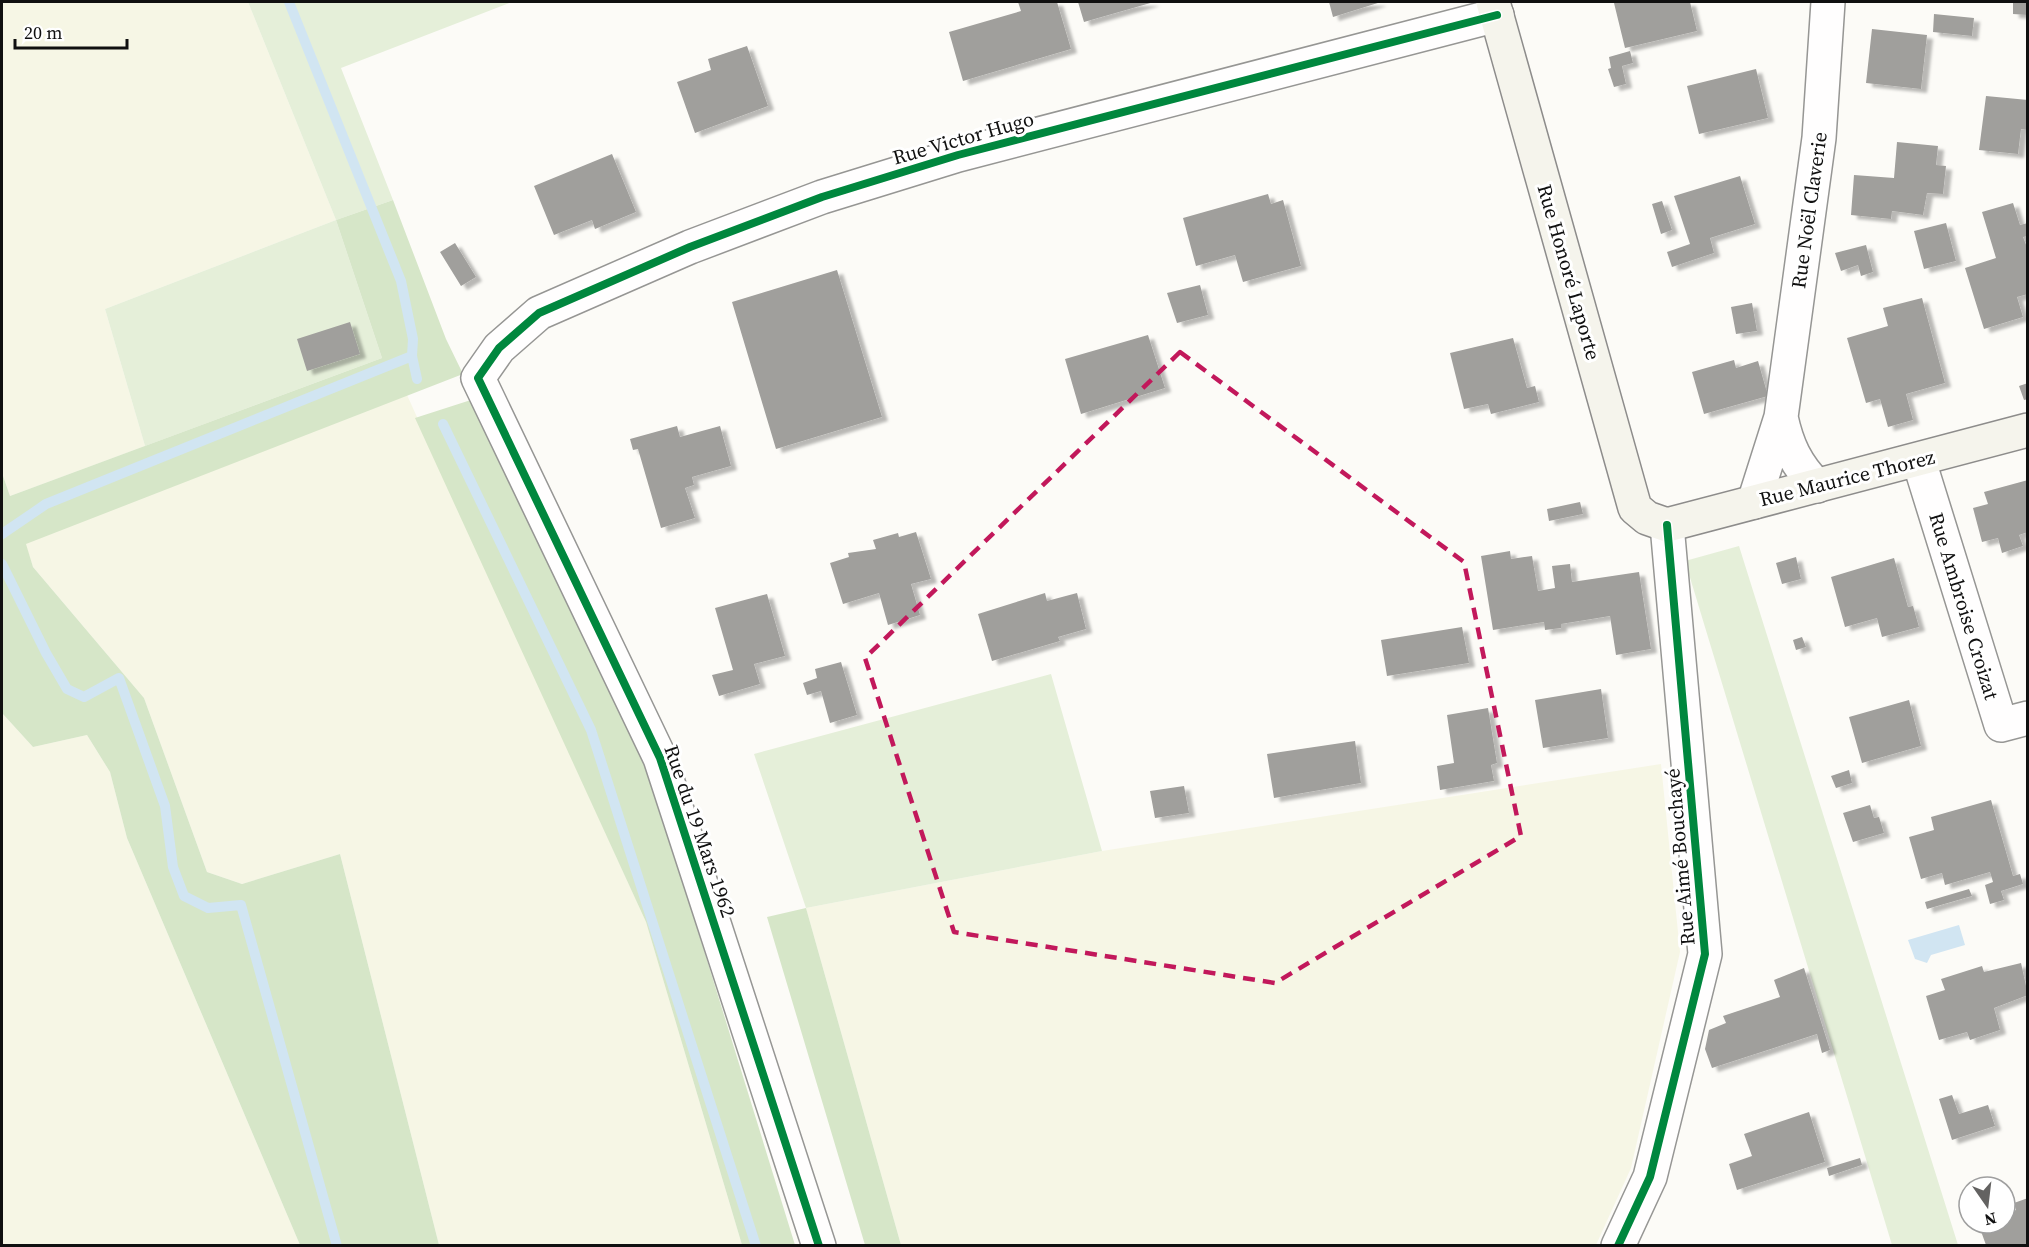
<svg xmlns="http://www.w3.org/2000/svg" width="2029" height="1247" font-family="'Source Serif 4',serif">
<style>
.farmland{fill:#f6f6e5}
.green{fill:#e5efd9}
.forest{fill:#d6e6c8}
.water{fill:#d1e5f2}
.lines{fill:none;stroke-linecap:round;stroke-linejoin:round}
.stream{stroke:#d1e5f2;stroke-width:10}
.building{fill:#a09f9c;filter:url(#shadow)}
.street-casing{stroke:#969694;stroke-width:36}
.secondary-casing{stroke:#8d8c8b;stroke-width:36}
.street{stroke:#fffefe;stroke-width:33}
.secondary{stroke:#f5f4ec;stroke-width:33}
.cycleway-casing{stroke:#fff;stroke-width:11}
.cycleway{stroke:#00873e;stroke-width:8}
.marked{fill:none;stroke:#c2185b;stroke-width:4.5;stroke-dasharray:12 8;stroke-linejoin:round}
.labels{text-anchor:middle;stroke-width:6;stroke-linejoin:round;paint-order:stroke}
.street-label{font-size:20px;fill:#101010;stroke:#fff}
</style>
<defs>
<filter id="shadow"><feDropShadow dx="6" dy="4" stdDeviation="1.5" flood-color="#0004"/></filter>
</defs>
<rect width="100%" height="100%" fill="#fcfbf7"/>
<!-- farmland -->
<path class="farmland" d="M2 2H248L336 220 105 309 145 446 10 496 2 473Z
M407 395 646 922 742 1245H439L340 854 242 884 207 872 144 698 33 567 25 543Z
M2 713 33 747 87 735 110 772 127 838 300 1245H2Z
M1661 764 1680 952 1631 1168 1596 1245H901L806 908 1102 851Z"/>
<!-- green -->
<path class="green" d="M248 2H512L341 68 393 200 336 220 382 358 145 446 105 309 336 220Z
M1739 546 1958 1245H1892L1685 561Z
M1051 674 1102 851 806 908 754 754Z"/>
<!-- forest -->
<path class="forest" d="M393 200 446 339 463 374 26 544 33 567 144 698 207 872 242 884 340 854 439 1245H300L127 838 110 772 87 735 33 747 2 713V473L10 496 382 358 336 220Z
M474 399 648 769 795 1245H742L646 922 415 418Z
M806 908 901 1245H865L767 917Z"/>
<!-- water -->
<path class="water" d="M1959 925 1965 945 1931 955 1927 963 1915 959 1908 940Z"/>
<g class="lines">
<!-- stream -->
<path class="stream" d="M289 2 401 281 413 339 412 356
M443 424 591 730 756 1246
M2 534 46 504 412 356 417 379
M2 564 46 653 67 689 84 697 119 678 165 806 173 867 184 896 208 908 241 905 337 1246"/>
</g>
<!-- building -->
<path class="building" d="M1018 2H1057L1071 49 963 81 949 32 1021 11Z
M1078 2H1154L1084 22Z
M1329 2H1381L1333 17Z
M1621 2H1690L1697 31 1625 48 1614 3Z
M2013 2H2028V15L2013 14Z
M1934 14 1974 18 1972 36 1933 32Z
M1872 29 1927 35 1921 89 1866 83Z
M747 46 768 106 695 133 677 82 711 70 708 59Z
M1630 51 1633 63 1622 66 1626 84 1614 87 1608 69 1611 68 1609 57Z
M1756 69 1768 118 1699 134 1687 86Z
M1986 96 2028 100V130L2021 129 2018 154 1979 150Z
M1897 142 1938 146 1936 165 1946 166 1943 194 1927 193 1923 215 1892 211 1891 219 1851 215 1854 175 1894 178Z
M612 154 636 212 595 229 592 220 554 235 534 186Z
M1740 176 1755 224 1710 238 1714 253 1672 267 1667 252 1690 244 1674 196Z
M1268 194 1271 204 1283 200 1301 266 1243 282 1235 255 1196 266 1183 218Z
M1662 201 1672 230 1661 234 1652 204Z
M2013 203 2020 225 2028 223V236L2023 237 2028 250V294L2017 297 2023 317 1984 329 1965 268 1996 258 1982 212Z
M1946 223 1956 261 1924 269 1914 231Z
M455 243 476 277 461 286 440 252Z
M1866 245 1873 272 1861 276 1858 265 1841 271 1835 253Z
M837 270 882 417 776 449 732 302Z
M1200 285 1208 315 1177 323 1167 293Z
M1922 298 1945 383 1906 394 1913 420 1888 427 1880 399 1866 403 1847 338 1888 326 1883 308Z
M1752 303 1757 331 1736 334 1731 307Z
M350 322 360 354 307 371 297 339Z
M1148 335 1165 388 1081 414 1065 359Z
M1513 338 1527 388 1535 386 1539 402 1491 414 1488 404 1464 409 1450 353Z
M1734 360 1736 368 1758 361 1768 396 1704 414 1692 372Z
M2028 383V399L2024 400 2019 386Z
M677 426 680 437 720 426 731 466 692 477 694 485 685 488 695 518 661 528 638 449 633 450 630 439Z
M2028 480V532L2019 535 2023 546 2002 553 1998 538 1982 542 1973 508 1988 504 1984 492Z
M1580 502 1583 514 1549 521 1547 509Z
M916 532 931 579 911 584 920 615 888 625 879 593 843 604 830 563 849 557 848 553 876 549 873 540 898 533 899 537Z
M1510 551 1511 559 1532 556 1538 591 1555 588 1552 566 1570 564 1572 582 1639 572 1651 649 1616 655 1610 616 1561 624V628L1545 630 1544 622 1493 630 1481 556Z
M1796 557 1801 579 1782 584 1776 563Z
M1894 558 1908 607 1913 606 1919 627 1882 637 1877 618 1845 627 1831 577Z
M1045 593 1047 601 1077 593 1086 629 1058 637 1060 641 992 661 978 614Z
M767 594 785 656 754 664 760 684 719 696 712 675 733 670 715 608Z
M1462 627 1469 663 1387 676 1381 640Z
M1802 637 1806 647 1796 650 1793 640Z
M841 662 857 715 830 723 821 691 807 695 803 683 817 678 815 669Z
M1601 689 1608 738 1543 748 1535 700Z
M1909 700 1921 746 1862 763 1849 717Z
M1488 708 1497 763 1491 765 1494 781 1440 790 1437 766 1454 763 1447 715Z
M1355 741 1361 783 1274 798 1267 754Z
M1849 770 1852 783 1836 788 1831 776Z
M1184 786 1189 813 1155 818 1150 791Z
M1991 800 2013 876 2020 874 2023 884 2001 891 2004 900 1990 904 1985 885 1993 882 1990 872 1945 885 1942 873 1921 879 1909 837 1934 830 1931 817Z
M1870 805 1874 818 1879 817 1884 833 1853 842 1843 813Z
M1969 889 1972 896 1927 909 1925 902Z
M2021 963 2028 995 1994 1008 2000 1030 1970 1040 1967 1032 1939 1040 1926 996 1945 990 1941 979 1982 966 1984 972Z
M1804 968 1830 1050 1822 1053 1817 1034 1712 1068 1705 1049 1709 1030 1726 1023 1723 1016 1780 997 1774 980Z
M1952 1095 1959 1114 1988 1105 1995 1126 1952 1140 1939 1099Z
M1809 1112 1825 1162 1737 1190 1729 1164 1752 1156 1744 1134Z
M1860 1158 1862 1165 1829 1176 1827 1168Z
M2028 1198V1245H1986L1978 1223H2005V1214L2016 1210 2014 1203Z"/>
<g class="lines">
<!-- street casing -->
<g class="street-casing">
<path id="street" d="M1781 417C1787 445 1796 465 1817 486
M1919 461 2001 725 2028 718
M1754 502 1781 417 1819 138 1828 2
M819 1246 660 758 478 378 499 348 539 313 690 247 822 197 958 155 1497 15
M1618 1246 1650 1177 1705 954 1667 525"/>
</g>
<!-- secondary casing -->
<g class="secondary-casing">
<path id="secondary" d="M1493 2 1635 508 1647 518 1667 525 2028 430"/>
</g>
<!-- street -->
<use href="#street" class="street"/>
<!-- secondary -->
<use href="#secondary" class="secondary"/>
<!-- cycleway casing -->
<g class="cycleway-casing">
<path id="cycleway" d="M819 1246 660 758 478 378 499 348 539 313 690 247 822 197 958 155 1497 15
M1618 1246 1650 1177 1705 954 1667 525"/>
</g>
<!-- cycleway -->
<use href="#cycleway" class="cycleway"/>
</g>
<!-- marked area -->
<path class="marked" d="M1180 352 1464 562 1521 836 1275 983 954 932 865 658Z"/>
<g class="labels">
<!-- street labels -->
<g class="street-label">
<text transform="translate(963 138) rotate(-16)" y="7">Rue Victor Hugo</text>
<text transform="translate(1809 210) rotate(-82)" y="7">Rue Noël Claverie</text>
<text transform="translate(1569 272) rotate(74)" y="7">Rue Honoré Laporte</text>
<text transform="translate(1847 478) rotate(-14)" y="7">Rue Maurice Thorez</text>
<text transform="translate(1964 606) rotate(73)" y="7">Rue Ambroise Croizat</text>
<text transform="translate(700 831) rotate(71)" y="7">Rue du 19 Mars 1962</text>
<text transform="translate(1680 857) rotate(-95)" y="7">Rue Aimé Bouchayé</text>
</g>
</g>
<!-- border -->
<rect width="2029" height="1247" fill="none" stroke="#101010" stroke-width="6"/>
<!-- north arrow -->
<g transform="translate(1987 1205) rotate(166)"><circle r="28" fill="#ffffff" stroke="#9f9f9f" stroke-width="1.5"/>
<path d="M0-4.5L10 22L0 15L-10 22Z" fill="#636261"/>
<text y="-9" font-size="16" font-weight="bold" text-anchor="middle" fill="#101010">N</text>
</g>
<!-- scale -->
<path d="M15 39v9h112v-9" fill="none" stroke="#101010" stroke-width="3"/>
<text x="24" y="39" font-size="18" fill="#101010" stroke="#ffffff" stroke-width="4.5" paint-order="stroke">20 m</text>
</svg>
